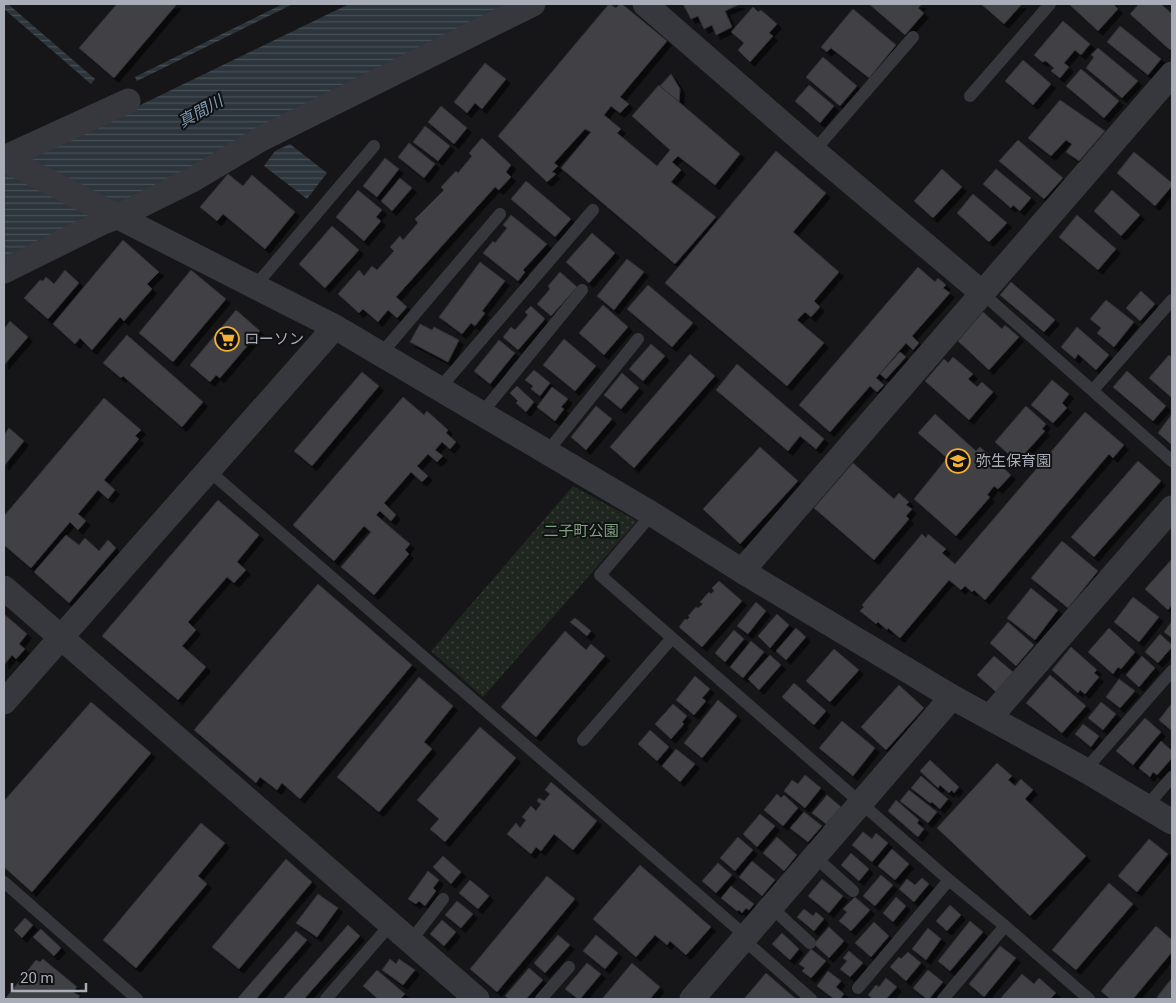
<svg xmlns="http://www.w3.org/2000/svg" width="1176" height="1003" font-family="Roboto,'Noto Sans JP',sans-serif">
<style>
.park{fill:url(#park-dots)}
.water{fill:url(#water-rules)}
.building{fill:#404145;stroke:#303034;filter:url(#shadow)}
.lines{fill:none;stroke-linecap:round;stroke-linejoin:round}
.service{stroke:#37383d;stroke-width:12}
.minor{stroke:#37383d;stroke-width:25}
.labels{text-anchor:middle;stroke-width:4;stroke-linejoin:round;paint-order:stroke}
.poi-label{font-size:15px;fill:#a8adb8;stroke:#111113;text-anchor:start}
.park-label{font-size:15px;fill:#7fa381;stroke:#111113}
.water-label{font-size:16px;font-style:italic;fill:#7f9bb3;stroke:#111113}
</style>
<defs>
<pattern id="park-dots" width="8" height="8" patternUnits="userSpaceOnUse" patternTransform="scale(1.25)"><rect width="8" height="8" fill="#1e261f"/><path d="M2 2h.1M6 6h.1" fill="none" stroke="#3c433d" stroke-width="1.8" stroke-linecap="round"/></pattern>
<pattern id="water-rules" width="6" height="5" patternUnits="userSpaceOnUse" patternTransform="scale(1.25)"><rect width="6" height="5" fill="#2c353c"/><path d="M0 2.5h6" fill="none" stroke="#485056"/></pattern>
<filter id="shadow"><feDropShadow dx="4.5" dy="4.5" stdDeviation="0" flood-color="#0009"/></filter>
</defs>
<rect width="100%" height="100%" fill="#161618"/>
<!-- park -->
<path class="park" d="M573 486 637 521 483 697 431 651Z"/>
<!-- water -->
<path class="water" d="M4 4H8L95 79 91 84 4 9Z
M283 4H293L137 81 135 77Z
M349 4H514L4 262V171Z
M290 144 327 173 307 199 264 166 275 151Z"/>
<!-- building -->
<path class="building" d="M117 4H177L114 78 79 48Z
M609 4 616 8 620 4H622L667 41 620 97 629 104 620 113 611 106 604 115 621 129 617 133 657 166 670 150 632 116 659 85 740 154 715 185 678 156 672 162 681 170 671 182 716 217 675 264 561 168 591 132 585 129 554 163 558 166 552 172 556 174 547 182 498 136Z
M683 4H740L725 11 732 27 716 35 712 25 704 29 698 16 691 19Z
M869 4H922L918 8 924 13 905 35Z
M981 4H1022L1004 24Z
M1071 4H1113L1118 9 1098 31 1070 5Z
M1139 4H1161L1172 14V48L1170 50 1130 14Z
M753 7 758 12 761 10 777 24 769 33 773 36 750 62 738 50 744 43 731 32Z
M853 9 896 45 869 78 831 48 827 52 821 47Z
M1063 21 1090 44 1081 55 1075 50 1064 63 1069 67 1060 78 1051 71 1054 68 1046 61 1042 62 1034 55Z
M1120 26 1161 59 1148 75 1107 42Z
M1098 48 1138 81 1122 98 1086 68 1094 57 1091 55Z
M823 57 857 86 840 106 806 77Z
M1023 60 1051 84 1033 105 1005 81Z
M485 63 506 79 482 109 475 103 467 113 454 102Z
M1081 69 1119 101 1104 118 1066 86Z
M671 74 680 89 679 102 660 86Z
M809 85 834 106 820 123 795 101Z
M1060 100 1105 131 1079 161 1066 152 1072 144 1066 140 1051 156 1028 138Z
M441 106 467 128 454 144 428 122Z
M425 126 450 146 438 161 413 142Z
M482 138 511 165 506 172 511 177 499 190 495 187 396 297 407 307 397 318 388 310 378 322 363 309 359 313 338 294 359 270 364 276 372 266 377 270 394 251 390 247 400 236 403 240 418 223 415 219 444 190 441 187 456 171 458 173 472 156 469 153Z
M1018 140 1063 178 1044 199 999 161Z
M409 143 435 164 424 178 398 157Z
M776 151 826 193 793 232 839 272 814 301 820 307 811 317 805 312 797 320 824 343 787 386 665 283Z
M1134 152 1172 183V186L1155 206 1117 173Z
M385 158 399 169 377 197 363 186Z
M942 169 962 187 933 218 914 201Z
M996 169 1031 198 1020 211 1013 205 1011 208 983 184Z
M228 174 243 186 252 175 295 212 265 249 223 214 217 221 200 207Z
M400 178 412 188 392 211 381 201Z
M526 181 571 219 555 237 511 199Z
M358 190 382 210 376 217 381 221 364 241 336 217Z
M1112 190 1140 215 1121 236 1094 211Z
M973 194 1007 223 989 242 957 213Z
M511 215 547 244 523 270 525 272 518 281 483 253 493 241 495 243 507 228 503 225Z
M1077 215 1116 249 1098 270 1059 237Z
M332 226 359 250 325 288 299 264Z
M592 233 615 253 589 283 566 262Z
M123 240 159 272 147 284 152 289 124 321 120 317 92 350 80 338 75 344 53 324Z
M627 259 644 272 614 310 597 296Z
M480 262 505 281 482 311 485 313 475 326 471 323 462 334 439 317Z
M918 267 935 282 938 278 946 285 943 288 950 293 912 336 919 343 913 350 906 343 876 378 884 385 877 392 870 386 830 432 799 405Z
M65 270 79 283 48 319 24 298 40 280 43 281 46 277 54 284Z
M191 270 226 299 173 362 139 333Z
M560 272 577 287 551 316 537 304 550 289 548 286Z
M1011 282 1055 320 1044 332 1000 295Z
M648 285 693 323 672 347 627 309Z
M1141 291 1155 304 1140 321 1126 308Z
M1106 300 1134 322 1114 347 1097 333 1101 328 1090 319Z
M603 305 628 327 604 355 579 333Z
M531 306 545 319 518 350 503 337 511 327 515 330 528 315 525 312Z
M236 310 260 331 220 378 216 375 210 382 190 365Z
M983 312 1002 329 1005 325 1019 337 989 370 958 341Z
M10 321 28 337 4 365V329Z
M420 324 432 330 434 327 459 340 448 362 410 342Z
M1077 327 1109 355 1096 370 1078 354 1075 359 1061 347Z
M127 335 203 402 182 427 123 376 121 378 103 363Z
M564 339 596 366 575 391 543 365Z
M499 340 515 353 490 384 474 371Z
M651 344 665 356 643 381 629 369Z
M900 352 906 357 886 379 880 374Z
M690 354 715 376 634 468 610 447Z
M1169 355 1172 358V398L1149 378Z
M953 357 973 374 968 379 977 387 982 382 993 392 969 420 925 381 944 359 948 363Z
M737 364 824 439 816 449 800 436 788 451 716 390Z
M534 370 550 383 540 396 531 389 533 386 525 380Z
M1127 371 1166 406 1153 421 1113 387Z
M362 372 379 386 312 466 294 451Z
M622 373 639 388 621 409 604 395Z
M1052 380 1069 394 1062 403 1067 408 1053 423 1031 405Z
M517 386 534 402 526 412 516 403 518 401 510 393Z
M552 387 568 399 561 407 564 409 555 421 537 407Z
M403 397 424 415 427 411 448 430 446 433 456 442 450 449 442 442 435 450 443 456 437 462 428 454 417 466 428 476 422 482 411 472 384 503 396 515 391 521 380 511 376 515 410 544 405 550 409 554 374 595 341 567 371 532 364 526 334 561 293 525Z
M104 398 141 430 135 436 139 439 104 480 115 490 108 499 98 490 78 514 86 521 78 530 70 522 31 568 4 545V516Z
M596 406 612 419 586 450 571 437Z
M1026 406 1046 424 1042 429 1045 431 1017 462 995 442Z
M1085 412 1124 445 1113 458 1109 454 985 600 974 590 972 592 965 586 961 590 949 580 900 638 888 628 887 630 878 622 876 624 860 611 864 607 862 605 922 534 926 538 928 534 946 549 942 553 955 564Z
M935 414 976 451 980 447 1011 475 998 489 994 486 987 495 990 497 956 536 914 499 947 458 918 433Z
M1172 414V445L1158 433Z
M9 428 24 441 4 466V435Z
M760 447 798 481 740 544 703 509Z
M1138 461 1161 481 1094 557 1071 537Z
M853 463 894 499 899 493 909 502 906 505 912 509 906 516 909 519 874 560 814 508Z
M218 500 259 535 237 562 246 570 234 583 227 577 188 622 196 630 182 646 206 667 178 700 102 636Z
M66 535 79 545 85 538 99 551 108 540 116 548 69 603 34 572Z
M1062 541 1098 571 1068 608 1031 578Z
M1172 559V605L1168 610 1145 589Z
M719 581 742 601 702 647 679 627 685 619 687 620 690 617 688 616 696 607 698 608 703 604 700 602 709 592 711 594 714 591 712 588Z
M318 584 412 665 300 799 282 783 277 790 260 777 256 783 194 730Z
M1031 588 1058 610 1035 640 1007 618Z
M1133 597 1159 617 1139 642 1114 622Z
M756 602 766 611 748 634 737 626Z
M4 614 27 634 19 644 25 649 16 659 12 655 4 665Z
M777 614 789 625 770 648 758 636Z
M575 618 591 631 587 636 570 622Z
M1172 621V638L1164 632Z
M1008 622 1034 645 1016 666 990 643Z
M796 628 806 637 786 660 776 651Z
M1109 628 1135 652 1121 669 1118 667 1113 674 1088 652Z
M734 630 744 639 725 662 715 653Z
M565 631 586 650 591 644 605 656 536 737 501 707Z
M1160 634 1172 645V647L1158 663 1145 652Z
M751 641 764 652 743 678 730 667Z
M1071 647 1097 670 1094 673 1099 677 1085 694 1080 690 1078 693 1052 670Z
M834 649 859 670 830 702 806 681Z
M770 655 781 665 759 690 748 679Z
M994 656 1013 672 996 692 977 675Z
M1142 656 1155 668 1139 687 1126 675Z
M1050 675 1086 706 1062 733 1026 703Z
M695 676 710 689 702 698 706 701 694 715 676 700Z
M419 677 453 706 424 742 432 749 379 812 337 777Z
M1119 679 1135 691 1120 708 1106 697Z
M794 683 826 711 814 725 782 697Z
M899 685 924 708 886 750 861 727Z
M718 700 737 716 702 758 684 743Z
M91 702 151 753 32 892 4 867V801Z
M1101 702 1116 714 1103 730 1088 718Z
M1172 703V731L1159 720Z
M673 704 687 716 682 722 684 724 671 739 655 724Z
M1145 718 1161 732 1133 765 1116 751Z
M842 721 875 748 853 776 819 748Z
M1083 724 1099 736 1091 747 1075 734Z
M480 727 516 758 445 842 430 829 439 819 417 800Z
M650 730 669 747 657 761 638 744Z
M1161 741 1172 751V758L1157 775 1153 772 1150 777 1139 768Z
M676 749 695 764 680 782 662 766Z
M930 760 959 787 954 793 952 790 949 793 940 785 938 788 920 771Z
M997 763 1012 776 1008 780 1015 786 1021 779 1033 790 1025 799 1086 856 1030 916 937 828Z
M805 775 821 788 805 808 784 791 792 780 798 784Z
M921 776 948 799 940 809 932 802 930 803 911 788Z
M551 782 597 821 573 850 554 834 541 851 536 847 531 854 507 834 516 823 520 828 526 820 522 817 531 806 536 811 541 804 537 801 539 798 544 801 550 794 545 790Z
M909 790 937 812 928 823 900 801Z
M777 794 781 798 784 795 798 808 783 826 764 810Z
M827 795 841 807 826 824 812 813Z
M896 800 919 820 917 823 924 829 918 837 888 811Z
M804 812 822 826 808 842 790 828Z
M760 814 775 826 757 847 743 834Z
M201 823 225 843 198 876 207 884 136 968 103 940Z
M863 832 872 839 876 833 888 843 872 862 852 845Z
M738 837 753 850 735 871 720 858Z
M777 837 797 855 784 871 763 853Z
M1149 839 1168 854 1137 892 1118 876Z
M892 849 909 864 895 880 878 866Z
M851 853 869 869 859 881 841 865Z
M443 856 461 872 451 884 433 867Z
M286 859 312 882 239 969 212 947Z
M752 861 775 880 762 896 739 877Z
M718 863 732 875 716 893 702 881Z
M640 865 711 927 686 955 670 941 667 945 655 935 636 957 593 919Z
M428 871 439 880 433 888 436 891 425 906 419 901 416 904 408 899Z
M881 875 893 885 875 906 863 896Z
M547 876 575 899 497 992 470 969Z
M922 878 929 884 914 902 899 889 907 879 915 885Z
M822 879 843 896 829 913 808 896Z
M470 880 489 896 478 909 459 893Z
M1109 883 1133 904 1076 970 1052 950Z
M731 886 754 904 749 910 746 908 742 913 739 910 737 911 721 898Z
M318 894 338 908 317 937 296 923Z
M855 897 870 910 851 931 839 921 847 912 843 909Z
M896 897 906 906 893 922 883 913Z
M457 901 473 914 461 928 445 915Z
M950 905 961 915 947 931 936 921Z
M804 909 813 916 816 912 824 919 814 931 797 917Z
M25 918 33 925 22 938 14 930Z
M442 920 456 932 444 946 430 934Z
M970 921 983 932 950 971 938 961Z
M874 922 889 936 871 957 855 943Z
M348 925 360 936 304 999H283Z
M1156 926 1172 940V952L1133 999H1110L1101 991Z
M829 927 844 941 829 958 814 944Z
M928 928 941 939 926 960 912 949Z
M41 929 61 948 54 956 33 937Z
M296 931 307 940 256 999H237Z
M782 933 799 949 790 960 772 944Z
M558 935 570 945 545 973 534 963Z
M596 935 618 953 605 969 583 951Z
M1000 946 1016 958 984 997 969 984Z
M811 949 826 961 811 978 802 971 805 968 799 964Z
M849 951 863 963 850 977 840 969 847 961 843 958Z
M908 952 921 963 906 981 890 967 899 957 901 959Z
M43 959 77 987 73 992 80 996 77 999H5L36 960 40 962Z
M390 959 396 964 399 959 415 970 403 985 382 970Z
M587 963 601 974 580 999H578L565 989Z
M632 963 660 987 650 999H602Z
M529 968 543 980 526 999H509L505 996Z
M377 970 405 994 400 999H378L363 986Z
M928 970 943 982 929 999H927L913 988Z
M828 971 841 981 836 987 844 994 840 999H834L817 986Z
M766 973 796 999H744Z
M1022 974 1034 984 1039 978 1056 993 1050 999H1000Z
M886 978 897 987 886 999H873L868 995 876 985 879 987Z
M1172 978V999H1160L1157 997Z"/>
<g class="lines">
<!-- service -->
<path class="service" d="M970 96 1050 4
M814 151 913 37
M255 286 374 146
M981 292 1172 461
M381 354 500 214
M439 389 593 210
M1093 390 1172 300
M481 414 582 290
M547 452 638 339
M208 470 747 937
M652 514 600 575 949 880 1005 926 1089 999
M583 740 672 638
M1085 770 1172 671
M1146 807 1172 777
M815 857 853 891
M4 882 137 999
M772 908 810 943
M744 940 811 999
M410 942 443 899
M858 988 949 880
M326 999 390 925
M541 999 569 967
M943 999 1005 926"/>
<!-- minor -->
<path class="minor" d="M645 4 814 151 981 292
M4 158 128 101
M4 159 335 327 652 514 742 571 952 697 1085 770 1172 822
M4 271 103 222 119 216 192 180 261 139 533 4
M742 571 1172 74
M4 588 477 999
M4 702 335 327
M990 717 1172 508
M692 999 952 697"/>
</g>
<!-- icons -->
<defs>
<g id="supermarket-ring" transform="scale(1.25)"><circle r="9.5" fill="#111113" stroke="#f2b134" stroke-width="1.5"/><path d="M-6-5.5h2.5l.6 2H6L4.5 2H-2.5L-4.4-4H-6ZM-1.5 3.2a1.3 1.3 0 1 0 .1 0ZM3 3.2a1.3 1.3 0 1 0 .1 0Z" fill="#f2b134"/></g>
<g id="school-ring" transform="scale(1.25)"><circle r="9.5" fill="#111113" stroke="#f2b134" stroke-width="1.5"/><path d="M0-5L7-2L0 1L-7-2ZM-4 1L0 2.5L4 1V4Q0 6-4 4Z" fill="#f2b134"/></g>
</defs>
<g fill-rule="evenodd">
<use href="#supermarket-ring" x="227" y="339"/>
<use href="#school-ring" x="958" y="461"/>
</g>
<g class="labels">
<!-- poi labels -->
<g class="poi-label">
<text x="244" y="344">ローソン</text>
<text x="976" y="466">弥生保育園</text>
</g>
<!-- park labels -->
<g class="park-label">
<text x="581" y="536">二子町公園</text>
</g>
<!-- water labels -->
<g class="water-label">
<text transform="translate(200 111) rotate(-29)" y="6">真間川</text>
</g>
</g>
<!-- border -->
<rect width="1176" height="1003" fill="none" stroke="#a8adb8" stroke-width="10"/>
<!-- scale -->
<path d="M12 983v8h74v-8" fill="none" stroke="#a8adb8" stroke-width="2.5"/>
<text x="20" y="983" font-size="15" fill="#a8adb8" stroke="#111113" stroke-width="4" paint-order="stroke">20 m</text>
</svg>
